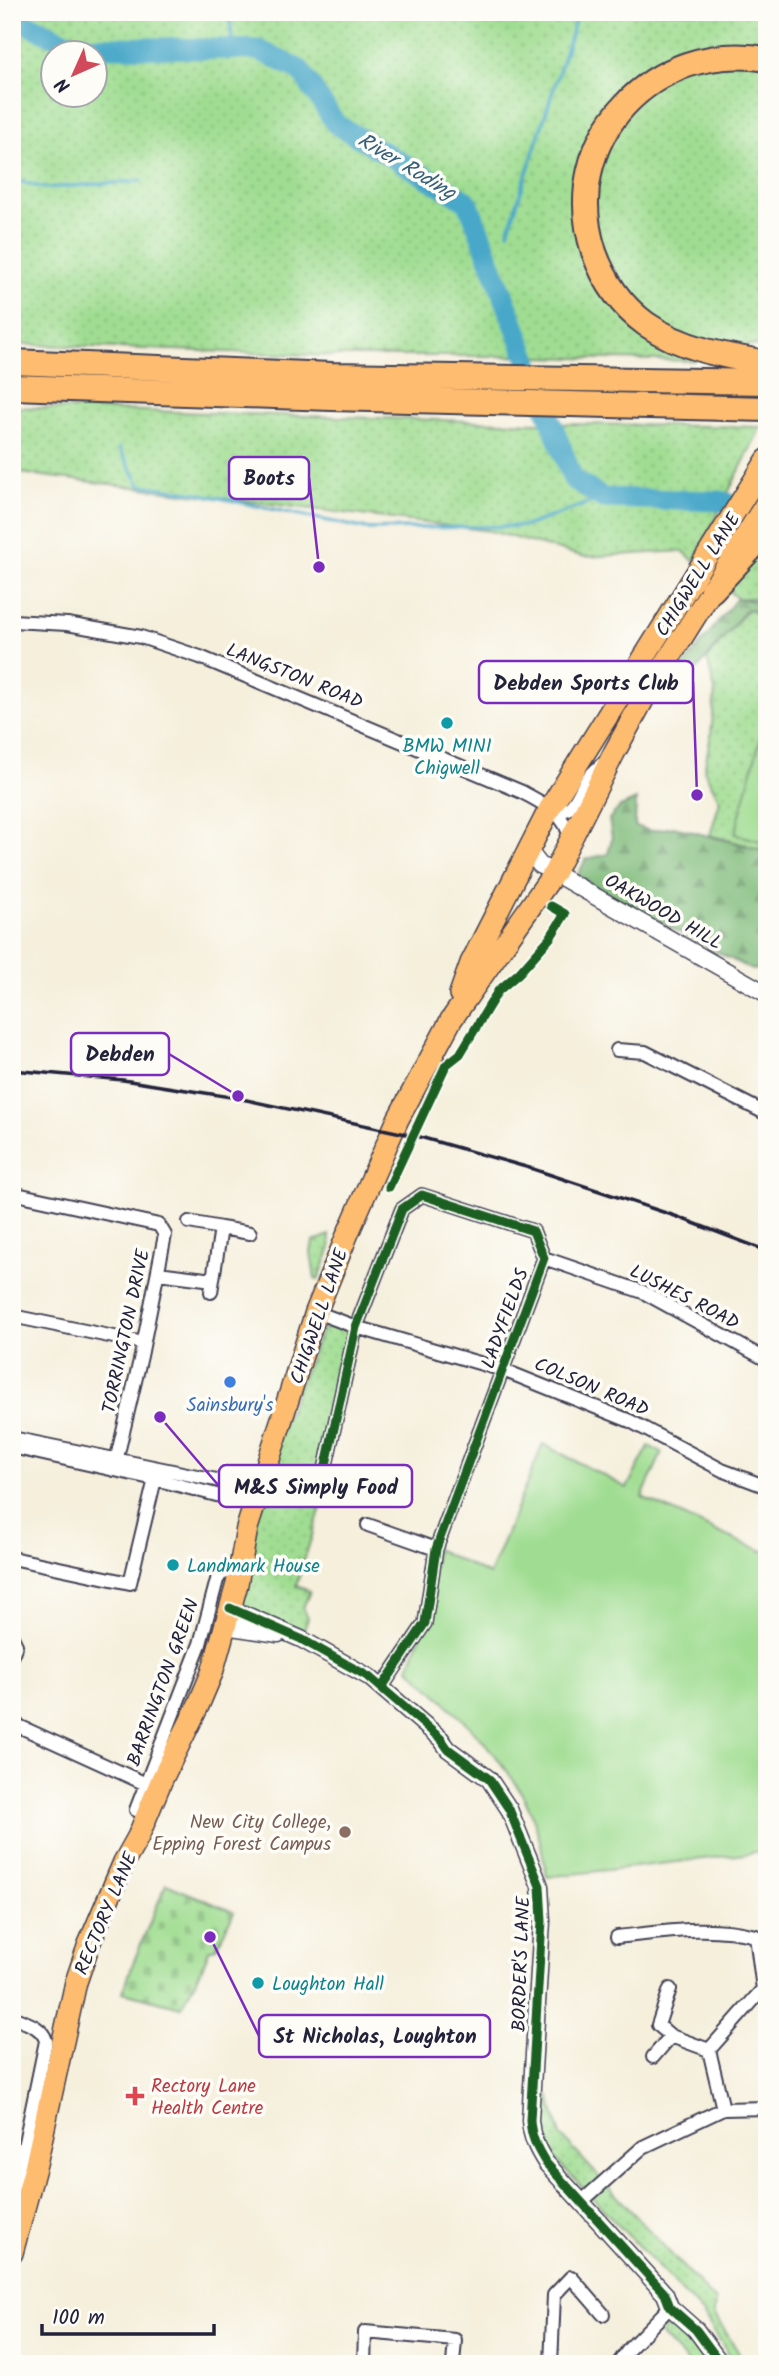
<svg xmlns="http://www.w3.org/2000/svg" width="779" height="2376" font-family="Kalam,sans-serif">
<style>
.grass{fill:url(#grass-dots);stroke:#618066;stroke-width:2;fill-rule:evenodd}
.forest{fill:url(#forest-firs);stroke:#516f5c;stroke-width:2}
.cemetery{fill:url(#cemetery-stones);stroke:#618066;stroke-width:2}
.park{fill:#a0dd92;stroke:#618066;stroke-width:2}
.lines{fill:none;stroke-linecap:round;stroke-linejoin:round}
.stream{stroke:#4aa8c9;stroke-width:3.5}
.river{stroke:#4aa8c9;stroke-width:21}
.minor-casing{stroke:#424153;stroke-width:16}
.tertiary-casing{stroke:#424153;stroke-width:19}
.primary-casing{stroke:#424153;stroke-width:24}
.motorway-casing{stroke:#424153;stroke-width:28}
.minor{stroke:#fff;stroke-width:12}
.tertiary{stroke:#fff;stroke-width:16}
.primary{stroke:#fdbc70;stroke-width:21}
.motorway{stroke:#fdbc70;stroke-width:24}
.rail{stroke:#22223b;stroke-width:3.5}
.cycleway-casing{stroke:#fdfcf7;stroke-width:13}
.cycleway{stroke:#1b5e20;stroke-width:9}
.culture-dot{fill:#0f9aa8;stroke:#fdfcf7;stroke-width:2.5}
.shop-dot{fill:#3f7fe0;stroke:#fdfcf7;stroke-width:2.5}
.education-dot{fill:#8d6e63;stroke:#fdfcf7;stroke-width:2.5}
.health-dot{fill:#e0444e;stroke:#fdfcf7;stroke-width:2.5}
.labels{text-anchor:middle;stroke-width:7;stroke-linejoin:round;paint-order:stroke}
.street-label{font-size:19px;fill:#22223b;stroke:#fdfcf7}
.culture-label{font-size:19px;fill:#0d838f;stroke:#fdfcf7;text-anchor:start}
.shop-label{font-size:19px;fill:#366cbe;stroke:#fdfcf7}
.education-label{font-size:19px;fill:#785e54;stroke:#fdfcf7;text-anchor:end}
.health-label{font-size:19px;fill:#be3a42;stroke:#fdfcf7;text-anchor:start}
.water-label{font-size:21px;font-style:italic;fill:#345e7b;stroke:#fdfcf7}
.leader{fill:none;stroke:#7b2cbf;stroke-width:2.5}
.callout-dot{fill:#7b2cbf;stroke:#fdfcf7;stroke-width:2.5}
.callout{fill:#fdfcf7;stroke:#7b2cbf;stroke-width:2.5}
.callout-label{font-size:21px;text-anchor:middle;font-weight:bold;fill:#22223b}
</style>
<defs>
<pattern id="grass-dots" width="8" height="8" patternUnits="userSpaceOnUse" patternTransform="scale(1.75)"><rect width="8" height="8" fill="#a0dd92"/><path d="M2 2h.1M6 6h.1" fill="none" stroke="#8abd7f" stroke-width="1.8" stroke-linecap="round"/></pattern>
<pattern id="forest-firs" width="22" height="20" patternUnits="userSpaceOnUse" patternTransform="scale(1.75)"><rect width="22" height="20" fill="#80bc7c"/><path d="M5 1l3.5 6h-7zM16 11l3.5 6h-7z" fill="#689867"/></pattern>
<pattern id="cemetery-stones" width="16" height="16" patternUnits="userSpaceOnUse" patternTransform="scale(1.75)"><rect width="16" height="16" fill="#a0dd92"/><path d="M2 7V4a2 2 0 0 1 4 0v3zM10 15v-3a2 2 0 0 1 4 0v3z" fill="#8abd7f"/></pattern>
</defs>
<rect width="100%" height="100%" fill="#fdfcf7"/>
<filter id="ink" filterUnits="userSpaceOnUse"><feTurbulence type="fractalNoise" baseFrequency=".0143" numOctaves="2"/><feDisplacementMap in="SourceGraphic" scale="14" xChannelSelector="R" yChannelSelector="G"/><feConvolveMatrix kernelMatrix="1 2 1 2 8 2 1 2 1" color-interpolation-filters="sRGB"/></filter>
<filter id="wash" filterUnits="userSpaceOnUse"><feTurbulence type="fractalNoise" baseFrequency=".00686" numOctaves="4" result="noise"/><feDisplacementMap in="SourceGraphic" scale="28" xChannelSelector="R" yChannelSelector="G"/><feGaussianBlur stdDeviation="1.57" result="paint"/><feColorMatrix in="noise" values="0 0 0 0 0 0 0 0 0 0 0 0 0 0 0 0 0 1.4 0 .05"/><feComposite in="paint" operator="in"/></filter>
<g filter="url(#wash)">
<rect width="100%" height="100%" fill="#f5efdc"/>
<!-- grass -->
<path class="grass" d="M12 12H767V346L739 345 693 361 495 356H335L12 344ZM52 52H94V94H52Z
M12 407 570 424 761 427 694 561 683 551 585 557 490 531 12 472Z
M767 545V598H737L723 586Z
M748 609 761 614 767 613V851L710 835 720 801 704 770 711 735 715 691 707 658Z
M329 1235 331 1248 318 1280 315 1279 311 1252 313 1242Z
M332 1326 340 1328 349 1333 324 1474 323 1501 296 1586 310 1591 303 1608 308 1618 301 1639 225 1626 277 1438 322 1330Z
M537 2095H549L561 2136 715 2301 714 2314 746 2364H735L703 2314 545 2148 538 2121Z
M664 2328C690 2330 696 2344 709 2364H689L661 2335Z"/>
<!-- forest -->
<path class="forest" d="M737 598 767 603V613L761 614 747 609 686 683 676 675Z
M636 800 635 826 650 831 674 827 767 851V971L750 969 621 902 577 876 586 859 608 854 612 838 609 819 620 807Z"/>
<!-- cemetery -->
<path class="cemetery" d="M166 1884 234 1912 216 1948 209 1950 201 1971 181 2007 123 1992 133 1963Z"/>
<!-- park -->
<path class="park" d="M764 725H767V843L735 834Z
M543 1444 627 1488 649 1446 662 1453 642 1497 744 1544 767 1552V1849L746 1854 547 1877C543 1854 539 1830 529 1808 505 1755 451 1708 409 1668L425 1623 436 1549 489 1575Z"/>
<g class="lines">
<!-- stream -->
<path class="stream" d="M229 12 233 50
M12 179 44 188 141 181
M508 232 578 12
M119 448 140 485 196 493 367 529 525 526 603 498
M721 501 727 508"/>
<!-- river -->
<path class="river" d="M12 17 75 46 259 50 300 70 336 124 468 202 573 479 603 498 721 501 755 511"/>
</g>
</g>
<g filter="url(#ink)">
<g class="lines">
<!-- minor casing -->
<g class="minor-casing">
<path id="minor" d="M12 621 67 624 141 637 200 657 522 792C543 804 566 813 570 839
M553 810C575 817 578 790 589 777 593 772 598 768 602 764
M617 1050 645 1052 767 1114
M12 1193 159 1225 165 1235 141 1356 114 1470
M189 1222 221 1228
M544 1258 643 1292 767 1360
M158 1273 213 1280
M211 1292 221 1228 250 1233
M316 1312 356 1327 503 1370 630 1421 722 1470 767 1487
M12 1316 143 1343
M12 1438 260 1489
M12 1447 155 1479 255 1505
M324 1474 356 1327 402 1209 422 1195 533 1231 544 1258 436 1549 425 1623 382 1687
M368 1525 436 1549
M12 1558 130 1583 155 1479
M12 1637 16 1645 12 1655
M12 1723 146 1784
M136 1810 200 1644 217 1580 221 1574 240 1567
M617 1937C664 1932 709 1924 756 1936L763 1989 709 2050 723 2109
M670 1989 658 2025 671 2036 709 2050
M12 2017C26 2023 42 2026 46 2041L12 2205
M653 2057 671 2036
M581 2202 643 2147 723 2109 767 2108
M364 2364 365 2332 455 2340 453 2364
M551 2364 554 2295 571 2277 603 2314
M618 2364 629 2349 670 2307"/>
</g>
<!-- tertiary casing -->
<g class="tertiary-casing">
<path id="tertiary" d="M529 851 540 865 767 994
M230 1608 301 1639 369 1677 441 1739 448 1749 489 1779 509 1809 540 1886 542 1921 530 2120C531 2137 537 2149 546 2163L665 2294 670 2307 696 2330 721 2364
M225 1626 278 1634"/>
</g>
<!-- primary casing -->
<g class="primary-casing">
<path id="primary" d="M460 994 471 963 550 808 767 460
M12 2253 36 2164 76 1982 89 1944 124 1862 138 1837 162 1779 198 1706 212 1673 237 1584 247 1528 316 1312 348 1233 398 1119 451 1020 554 873 614 753 644 698 767 502"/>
</g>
<!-- motorway casing -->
<g class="motorway-casing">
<path id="motorway" d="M767 59C654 39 557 139 594 252 604 280 621 306 646 324 682 349 725 356 767 363
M12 362 332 375 767 382
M12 387 331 398 767 409
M712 590 767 531"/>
</g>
<!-- minor -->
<use href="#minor" class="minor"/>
<!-- tertiary -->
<use href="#tertiary" class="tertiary"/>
<!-- primary -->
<use href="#primary" class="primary"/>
<!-- motorway -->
<use href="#motorway" class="motorway"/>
<!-- rail -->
<path class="rail" d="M12 1070 123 1080 237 1098 420 1137 533 1169 675 1216 767 1251"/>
<!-- cycleway casing -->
<g class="cycleway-casing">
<path id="cycleway" d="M389 1187 446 1065 460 1054 498 991 519 973 550 938 565 914 551 906
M324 1474 356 1327 402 1209 422 1195 533 1231 544 1258 436 1549 425 1623 382 1687
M230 1608 301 1639 369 1677 441 1739 448 1749 489 1779 509 1809 540 1886 542 1921 530 2120C531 2137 537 2149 546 2163L665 2294 670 2307 696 2330 721 2364"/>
</g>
<!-- cycleway -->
<use href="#cycleway" class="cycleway"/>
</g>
</g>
<!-- markers -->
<g class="culture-dot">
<circle cx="447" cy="723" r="7"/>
<circle cx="173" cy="1565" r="7"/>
<circle cx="258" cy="1983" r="7"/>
</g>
<circle class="shop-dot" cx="230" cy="1382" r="7"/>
<circle class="education-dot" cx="345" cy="1832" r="7"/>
<path class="health-dot" d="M131.5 2085.5h7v7h7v7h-7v7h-7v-7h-7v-7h7z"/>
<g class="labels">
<!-- street labels -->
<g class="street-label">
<text transform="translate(697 574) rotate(-58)" y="7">CHIGWELL LANE</text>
<text transform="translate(295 675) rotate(22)" y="7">LANGSTON ROAD</text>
<text transform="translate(664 911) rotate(30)" y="7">OAKWOOD HILL</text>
<text transform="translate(685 1296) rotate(27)" y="7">LUSHES ROAD</text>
<text transform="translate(318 1316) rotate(-71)" y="7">CHIGWELL LANE</text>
<text transform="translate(504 1318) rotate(-70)" y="7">LADYFIELDS</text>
<text transform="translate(125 1331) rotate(-78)" y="7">TORRINGTON DRIVE</text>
<text transform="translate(592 1386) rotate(23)" y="7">COLSON ROAD</text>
<text transform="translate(162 1682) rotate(-70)" y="7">BARRINGTON GREEN</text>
<text transform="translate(105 1913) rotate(-67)" y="7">RECTORY LANE</text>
<text transform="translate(520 1964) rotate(-88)" y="7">BORDER'S LANE</text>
</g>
<!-- culture labels -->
<g class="culture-label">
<text x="447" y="752" text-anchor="middle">BMW MINI<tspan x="447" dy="22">Chigwell</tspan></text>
<text x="187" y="1572">Landmark House</text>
<text x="272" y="1990">Loughton Hall</text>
</g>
<!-- shop labels -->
<g class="shop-label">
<text x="230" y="1411">Sainsbury's</text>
</g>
<!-- education labels -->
<g class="education-label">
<text x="331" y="1828">New City College,<tspan x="331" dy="22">Epping Forest Campus</tspan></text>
</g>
<!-- health labels -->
<g class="health-label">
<text x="151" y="2092">Rectory Lane<tspan x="151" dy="22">Health Centre</tspan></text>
</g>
<!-- water labels -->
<g class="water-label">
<text transform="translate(407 166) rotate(31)" y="7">River Roding</text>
</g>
</g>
<!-- callouts -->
<path class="leader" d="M319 567L309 478M697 795L693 682M238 1096L169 1054M160 1417L219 1486M210 1937L259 2036"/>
<g class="callout-dot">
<circle cx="319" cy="567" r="7"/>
<circle cx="697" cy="795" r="7"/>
<circle cx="238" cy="1096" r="7"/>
<circle cx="160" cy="1417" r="7"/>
<circle cx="210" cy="1937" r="7"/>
</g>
<g class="callout">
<rect x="229" y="457" width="80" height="42" rx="7"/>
<rect x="479" y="661" width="214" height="42" rx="7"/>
<rect x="71" y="1033" width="98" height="42" rx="7"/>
<rect x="219" y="1465" width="193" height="42" rx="7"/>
<rect x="259" y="2015" width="231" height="42" rx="7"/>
</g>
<g class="callout-label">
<text x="269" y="485">Boots</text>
<text x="586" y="690">Debden Sports Club</text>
<text x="120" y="1061">Debden</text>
<text x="316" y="1494">M&amp;S Simply Food</text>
<text x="375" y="2043">St Nicholas, Loughton</text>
</g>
<!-- margin -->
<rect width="779" height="2376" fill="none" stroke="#fdfcf7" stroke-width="42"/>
<!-- north arrow -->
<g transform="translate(74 74) rotate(225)"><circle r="33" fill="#fdfcf7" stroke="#a5a5ac" stroke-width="2"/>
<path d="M0-5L12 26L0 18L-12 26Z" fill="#d1495b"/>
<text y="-10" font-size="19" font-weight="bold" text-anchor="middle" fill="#22223b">N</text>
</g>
<!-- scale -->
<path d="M42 2324v10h172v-10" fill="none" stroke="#22223b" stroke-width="3.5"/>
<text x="52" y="2324" font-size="21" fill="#22223b" stroke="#fdfcf7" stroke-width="5" paint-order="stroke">100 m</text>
</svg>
